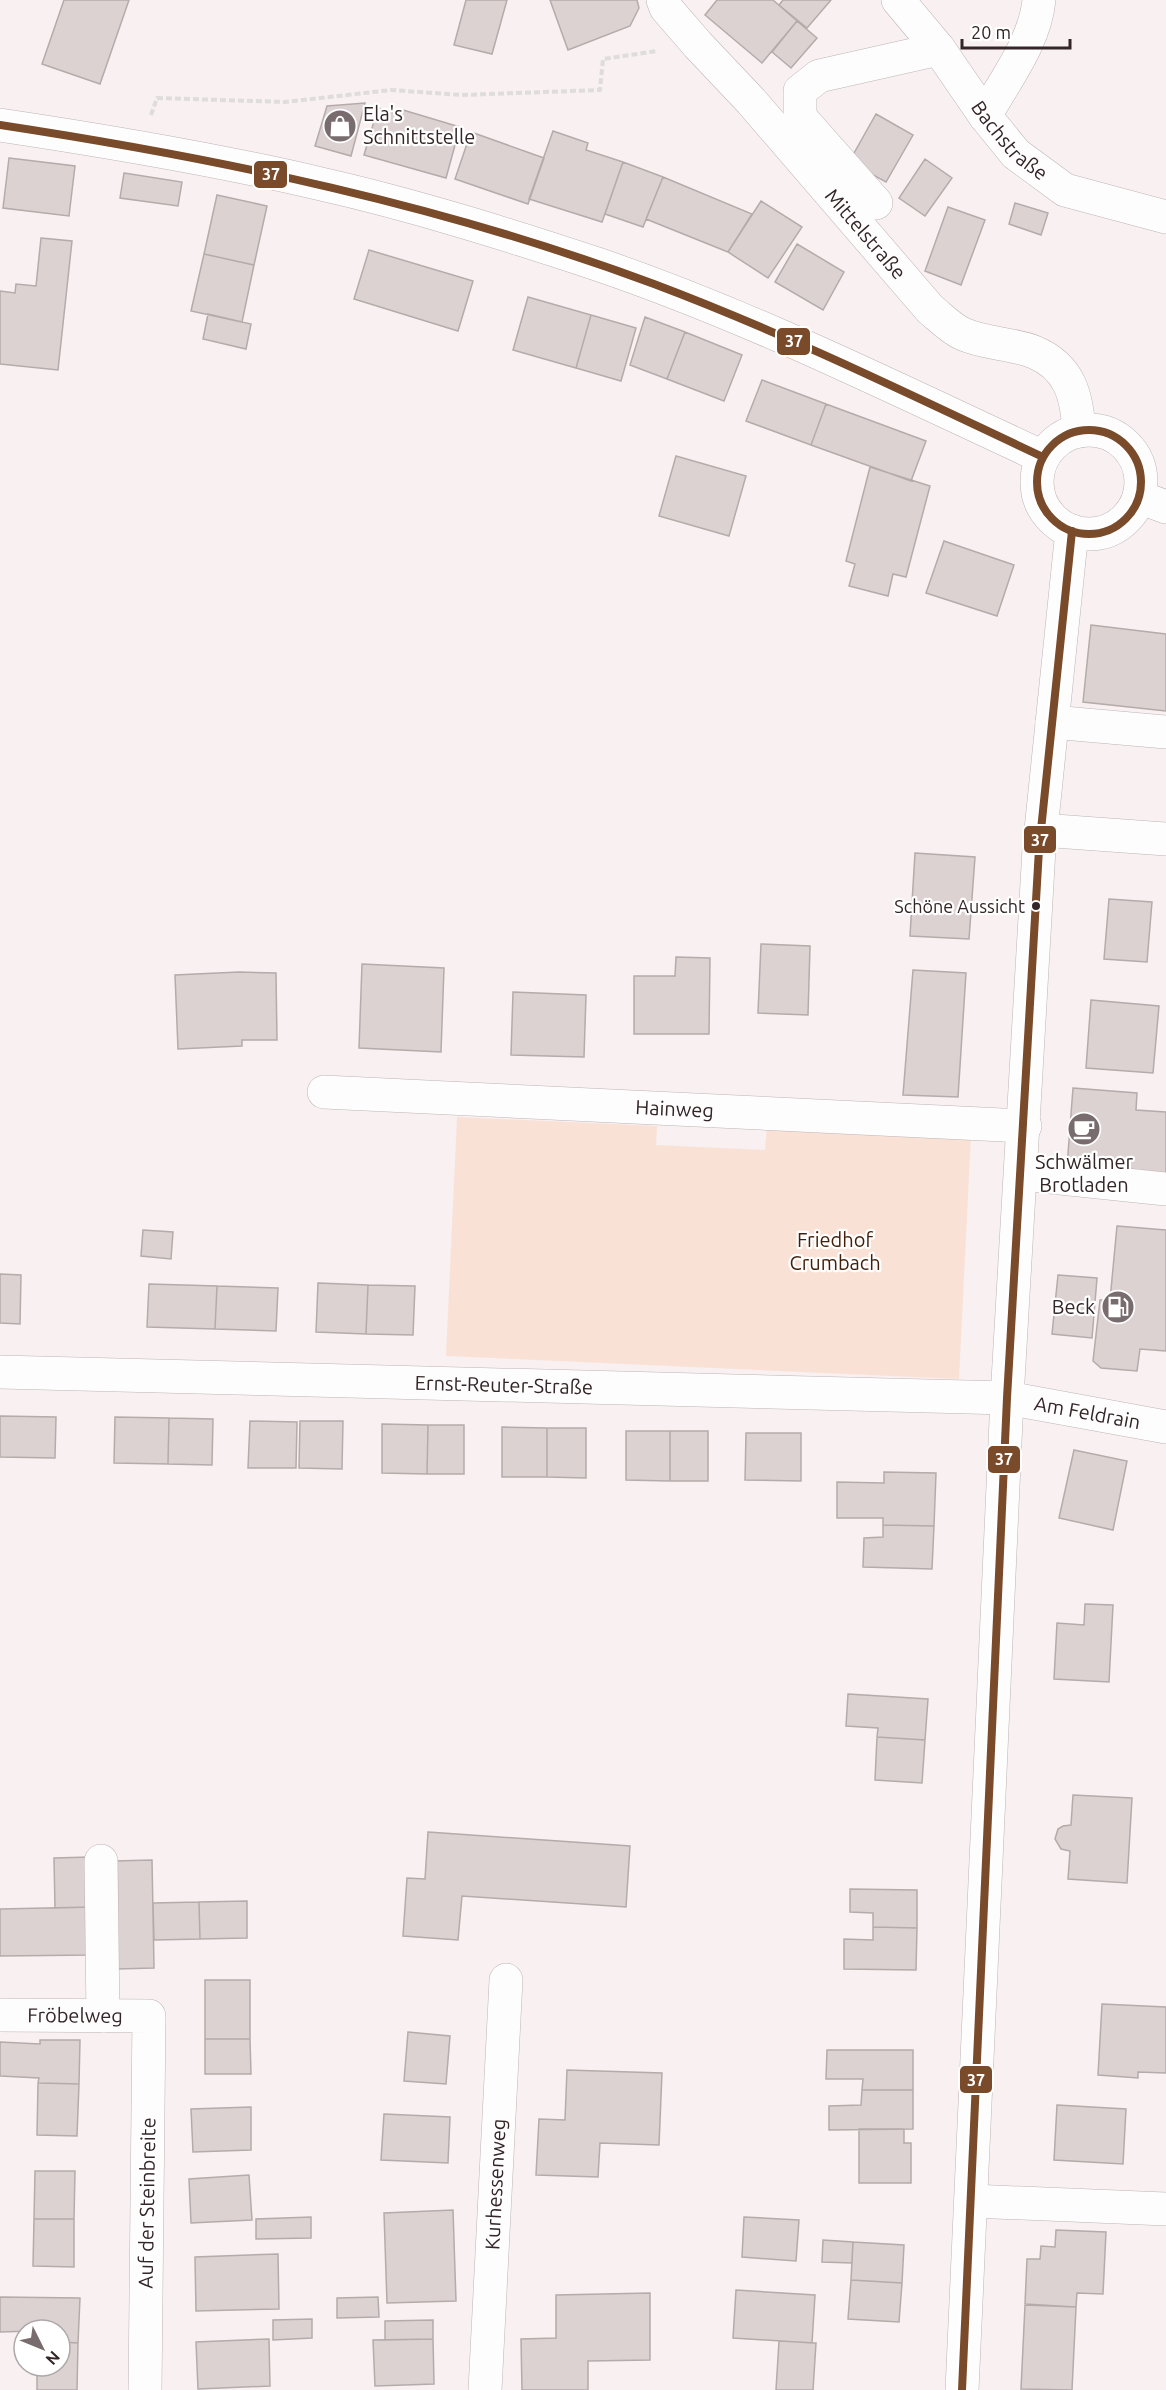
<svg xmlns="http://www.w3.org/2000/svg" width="1166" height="2390" font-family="Ubuntu,sans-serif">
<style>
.green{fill:#fae1d6}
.building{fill:#dcd2d1;stroke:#b5abab;stroke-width:1.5}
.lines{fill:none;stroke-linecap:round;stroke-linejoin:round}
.minor-casing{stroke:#beb4b5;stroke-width:34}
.major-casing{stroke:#beb4b5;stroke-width:34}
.path{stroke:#dedcdc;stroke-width:4;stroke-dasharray:6 3;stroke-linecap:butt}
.minor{stroke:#fefdfd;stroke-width:33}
.major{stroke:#fefdfd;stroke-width:33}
.bus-1-casing{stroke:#fff;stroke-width:12}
.bus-1{stroke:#7a4b2a;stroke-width:8}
.bus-dot{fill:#332528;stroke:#fff;stroke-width:2}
.labels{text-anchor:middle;stroke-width:4.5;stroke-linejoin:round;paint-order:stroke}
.bus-label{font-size:18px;fill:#332528;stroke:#fff;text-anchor:end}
.poi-label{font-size:20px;fill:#332528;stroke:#fff;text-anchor:start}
.street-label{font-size:20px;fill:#332528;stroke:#fff}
.park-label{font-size:20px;fill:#431f09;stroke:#fff}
.line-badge{stroke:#fff;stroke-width:2}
.badge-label{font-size:16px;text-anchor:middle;font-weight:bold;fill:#fff}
</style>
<rect width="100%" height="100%" fill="#f8f0f1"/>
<!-- green -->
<path class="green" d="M457 1117 657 1126 656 1145 765 1150 767 1126 971 1135 959 1379 446 1356Z"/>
<!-- building -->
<path class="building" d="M64 0H129L100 84 42 64Z
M466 0H507L492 54 454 45Z
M550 0H637L639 8 630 26 568 50Z
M717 0H773L797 21 762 63 705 15Z
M783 0H831L807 28 779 5Z
M797 21 817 38 791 68 772 52Z
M365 103 351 156 315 146 327 106Z
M378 108 402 115 403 110 460 127 446 178 364 155Z
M876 114 913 135 886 182 849 162Z
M553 131 588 143 586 150 623 162 602 222 529 199Z
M471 132 544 158 528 204 455 179Z
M9 158 75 166 69 216 3 208Z
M925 159 952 178 925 216 899 198Z
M623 162 663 177 643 227 605 214Z
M124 173 182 182 178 206 120 198Z
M663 177 752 214 728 252 646 219Z
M217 195 267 206 254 265 204 254Z
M761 201 802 227 768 278 728 252Z
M1015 203 1048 213 1041 235 1009 224Z
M948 207 985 220 961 285 925 271Z
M41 238 72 241 58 370 0 364V291L15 293 16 284 36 286Z
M797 244 844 272 823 310 775 282Z
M369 250 473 281 458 331 354 299Z
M204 254 254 265 242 322 191 311Z
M528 297 591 315 576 368 513 350Z
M208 314 251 324 246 349 203 339Z
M591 315 636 328 621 381 576 368Z
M645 317 685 332 667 379 630 365Z
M685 332 742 355 724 401 667 379Z
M762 380 826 404 811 445 746 421Z
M826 404 926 441 911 481 811 445Z
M676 456 746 476 729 536 659 516Z
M870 467 930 486 906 577 893 574 888 596 849 586 855 564 846 561Z
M944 541 1014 565 997 616 926 593Z
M1091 625 1166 634V711L1083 702Z
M915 853 975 857 969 939 910 936Z
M1109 899 1152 902 1147 962 1104 959Z
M761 944 810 946 808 1015 758 1013Z
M676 957 710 958 709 1034H634V976H675Z
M362 964 444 968 441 1052 359 1048Z
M913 970 966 973 958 1097 903 1095Z
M239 972 276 973 277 1040H242V1046L178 1049 175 975Z
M513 992 586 995 584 1057 511 1055Z
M1091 1000 1159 1006 1153 1073 1086 1068Z
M1073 1088 1137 1093 1136 1110 1166 1112V1174L1067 1167Z
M1117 1226 1166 1230V1351L1140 1349 1137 1371 1101 1368 1093 1361 1100 1300H1110Z
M143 1230 173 1232 171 1259 141 1256Z
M0 1274 21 1275 20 1324 0 1323Z
M1058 1275 1097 1278 1092 1338 1052 1334Z
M318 1283 368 1285 366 1334 316 1332Z
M149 1284 217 1286 215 1329 147 1327Z
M368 1285 415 1286 413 1335 366 1334Z
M217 1286 278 1288 276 1331 215 1329Z
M0 1416 56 1417 55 1458 0 1457Z
M115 1417 169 1418 168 1464 114 1463Z
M169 1418 213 1419 212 1465 168 1464Z
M250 1421 297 1422 296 1468H248Z
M300 1421H343L342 1469 299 1468Z
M382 1424 428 1425 427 1474 382 1473Z
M428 1425H464V1474H427Z
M502 1427 547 1428V1477H502Z
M547 1428H586V1478L547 1477Z
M626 1431H670V1481L626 1480Z
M670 1431H708V1481H670Z
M746 1433H801V1481L745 1480Z
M1074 1450 1127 1461 1113 1530 1059 1518Z
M884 1472 936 1473 934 1526 883 1525V1518H837V1482L884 1483Z
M883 1525 934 1526 932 1569 863 1567 864 1538 883 1537Z
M1085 1604 1113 1605 1109 1682 1054 1679 1057 1623 1084 1625Z
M848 1694 928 1699 925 1740 877 1737 878 1728 846 1726Z
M877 1737 925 1740 922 1783 875 1780Z
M1073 1795 1132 1798 1127 1883 1068 1879 1070 1851 1061 1849 1055 1839 1058 1829 1063 1826 1071 1825Z
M428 1832 630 1846 626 1907 462 1896 458 1940 403 1936 407 1878 425 1879Z
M90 1857 91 1907 55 1908 54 1858Z
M152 1860 154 1968 116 1969 114 1861Z
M850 1889 917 1890V1928L873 1927V1913L850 1912Z
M247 1901V1938L200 1939 199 1902Z
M199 1902 200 1939 154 1940 153 1903Z
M91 1907 92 1955 0 1956V1909Z
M873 1927 917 1928 916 1970 844 1969V1939L873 1940Z
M205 1980H250V2039H205Z
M1102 2004 1166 2007V2073L1138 2072V2078L1098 2075Z
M408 2032 450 2036 446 2084 404 2081Z
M205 2039H250L251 2074H205Z
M40 2040H80L79 2084 38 2083 39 2078 0 2076V2042L40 2044Z
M827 2050H913V2090H862L863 2079H826Z
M567 2070 662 2073 659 2145 600 2143 598 2177 536 2175 539 2119 565 2120Z
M38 2083 79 2084 77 2136 37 2135Z
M862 2090H913V2129L829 2130V2106L861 2105Z
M1057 2105 1126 2109 1123 2164 1054 2160Z
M251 2107V2150L193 2152 191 2109Z
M384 2114 450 2117 448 2163 381 2160Z
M859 2129H904V2143H911V2183H859Z
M35 2171H75L74 2219H34Z
M249 2175 252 2220 191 2223 189 2179Z
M453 2210 456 2301 387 2303 384 2213Z
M311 2217V2238L256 2239V2219Z
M744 2217 799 2220 796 2261 742 2257Z
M34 2219H74V2267L33 2266Z
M1056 2230 1106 2232 1103 2294 1077 2293 1076 2307 1025 2304 1027 2259H1040L1041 2246 1055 2247Z
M823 2240 853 2242 852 2263 822 2262Z
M853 2242 904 2245 902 2283 851 2280Z
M278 2254 279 2309 196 2311 195 2257Z
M851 2280 902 2283 899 2322 848 2319Z
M736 2290 815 2295 812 2343 733 2338Z
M650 2293V2360L588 2361V2390H522L521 2339 556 2338V2295Z
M0 2297 80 2298 78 2343 60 2342V2330L0 2332Z
M378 2297 379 2317 337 2318V2298Z
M1025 2305 1076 2307 1072 2390 1021 2389Z
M312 2319V2338L273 2340V2320Z
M433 2320V2339L385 2340V2321Z
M269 2339 270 2386 198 2389 196 2342Z
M433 2339 434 2384 375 2386 373 2340Z
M779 2341 816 2343 813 2390H776Z
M60 2342 78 2343 77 2390H37V2366H60Z"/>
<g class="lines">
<!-- minor casing -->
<g class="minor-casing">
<g id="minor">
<path id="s1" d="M898 0 939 49 985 116 1016 154 1065 190 1166 217"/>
<path d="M985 116C1005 80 1035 42 1039 0"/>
<path d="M876 203 800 117V91L819 76 939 49"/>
<path d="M1052 722 1166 732"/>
<path d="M1041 830 1166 839"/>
<path id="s2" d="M324 1092 1025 1126"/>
<path d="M1022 1174 1166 1189"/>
<path id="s3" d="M0 1372 1007 1398 1166 1427"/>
<path d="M101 1861 103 2016"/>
<path id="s4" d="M0 2015 149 2016 145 2390"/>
<path d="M971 2201 1166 2209"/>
<path id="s5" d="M485 2390 506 1980"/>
</g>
</g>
<!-- major casing -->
<g class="major-casing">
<g id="major">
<path id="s6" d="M663 0 666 8 698 45 751 101 930 309C940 317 951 329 963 334 985 344 1012 343 1034 352 1070 367 1077 396 1079 431"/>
<path d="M0 125C107 141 215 159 321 184 414 205 506 234 597 264 750 316 896 389 1043 457"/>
<circle cx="1089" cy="482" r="52"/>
<path d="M1139 497 1166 507"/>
<path d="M962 2390 1007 1398 1039 849 1072 531"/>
</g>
</g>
<!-- path -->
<path class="path" d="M151 115 157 98 285 102 391 90 462 95 600 90 603 59 657 51"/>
<!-- minor -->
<use href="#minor" class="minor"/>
<!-- major -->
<use href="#major" class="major"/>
<!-- bus-1 casing -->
<g class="bus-1-casing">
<path id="bus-1" d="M0 125C223 159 442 205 654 284 787 334 915 397 1043 457
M1037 482a52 52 0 1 1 104 0a52 52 0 1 1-104 0Z
M962 2390 1007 1398 1039 849 1072 531"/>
</g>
<!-- bus-1 -->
<use href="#bus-1" class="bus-1"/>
</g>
<!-- icons -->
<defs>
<g id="shop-disc" transform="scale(1.725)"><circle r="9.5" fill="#786c6e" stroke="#fff"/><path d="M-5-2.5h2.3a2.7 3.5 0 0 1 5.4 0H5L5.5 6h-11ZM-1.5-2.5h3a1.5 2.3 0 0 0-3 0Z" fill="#fff"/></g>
<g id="cafe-disc" transform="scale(1.725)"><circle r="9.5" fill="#786c6e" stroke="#fff"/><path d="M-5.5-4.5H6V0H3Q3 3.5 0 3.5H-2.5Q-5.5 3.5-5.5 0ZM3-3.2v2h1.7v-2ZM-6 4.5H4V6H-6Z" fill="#fff"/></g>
<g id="fuel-disc" transform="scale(1.725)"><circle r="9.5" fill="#786c6e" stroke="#fff"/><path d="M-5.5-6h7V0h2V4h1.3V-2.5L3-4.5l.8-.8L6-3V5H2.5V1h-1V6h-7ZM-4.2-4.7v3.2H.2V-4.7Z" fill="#fff"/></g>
</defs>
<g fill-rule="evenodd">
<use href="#shop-disc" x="340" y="126"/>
<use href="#cafe-disc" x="1084" y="1129"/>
<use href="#fuel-disc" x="1118" y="1307"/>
</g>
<!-- markers -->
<circle class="bus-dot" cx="1036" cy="906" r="5"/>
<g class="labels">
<!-- bus labels -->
<g class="bus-label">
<text x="1025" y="913">Schöne Aussicht</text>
</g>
<!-- poi labels -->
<g class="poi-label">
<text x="363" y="121">Ela's<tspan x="363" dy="23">Schnittstelle</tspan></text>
<text x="1084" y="1169" text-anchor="middle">Schwälmer<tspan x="1084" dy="23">Brotladen</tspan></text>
<text x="1095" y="1314" text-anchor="end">Beck</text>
</g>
<!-- street labels -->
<g class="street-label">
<text dy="7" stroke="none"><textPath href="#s1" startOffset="180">Bachstraße</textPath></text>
<text dy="7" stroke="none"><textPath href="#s6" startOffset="310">Mittelstraße</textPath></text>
<text dy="7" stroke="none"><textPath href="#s2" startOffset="351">Hainweg</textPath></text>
<text dy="7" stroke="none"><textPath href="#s3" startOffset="504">Ernst-Reuter-Straße</textPath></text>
<text dy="7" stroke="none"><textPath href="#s3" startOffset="1089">Am Feldrain</textPath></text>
<text dy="7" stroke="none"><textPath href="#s4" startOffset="75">Fröbelweg</textPath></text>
<text dy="7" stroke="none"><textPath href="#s5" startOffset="206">Kurhessenweg</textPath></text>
<text transform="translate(147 2203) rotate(-89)" y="7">Auf der Steinbreite</text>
</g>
<!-- park labels -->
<g class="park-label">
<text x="835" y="1247">Friedhof<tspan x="835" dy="23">Crumbach</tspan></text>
</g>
</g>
<g class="line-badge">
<rect x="253" y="160" width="35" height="29" rx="6" fill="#7a4b2a"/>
<rect x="776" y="327" width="35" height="29" rx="6" fill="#7a4b2a"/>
<rect x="1023" y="825" width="34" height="29" rx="6" fill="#7a4b2a"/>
<rect x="987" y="1445" width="34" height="29" rx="6" fill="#7a4b2a"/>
<rect x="959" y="2065" width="34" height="29" rx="6" fill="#7a4b2a"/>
</g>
<g class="badge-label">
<text x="271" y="180">37</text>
<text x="794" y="347">37</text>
<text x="1040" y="846">37</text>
<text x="1004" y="1465">37</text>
<text x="976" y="2086">37</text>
</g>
<!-- north arrow -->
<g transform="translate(42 2348) rotate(133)"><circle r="28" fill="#ffffff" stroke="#ada8a9" stroke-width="1.5"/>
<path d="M0-4.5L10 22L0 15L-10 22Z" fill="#786c6e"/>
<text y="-9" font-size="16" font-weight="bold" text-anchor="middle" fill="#332528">N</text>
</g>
<!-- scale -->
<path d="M962 39v9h108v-9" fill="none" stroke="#332528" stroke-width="3"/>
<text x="971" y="39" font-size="18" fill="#332528" stroke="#ffffff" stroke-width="4.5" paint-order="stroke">20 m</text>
</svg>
